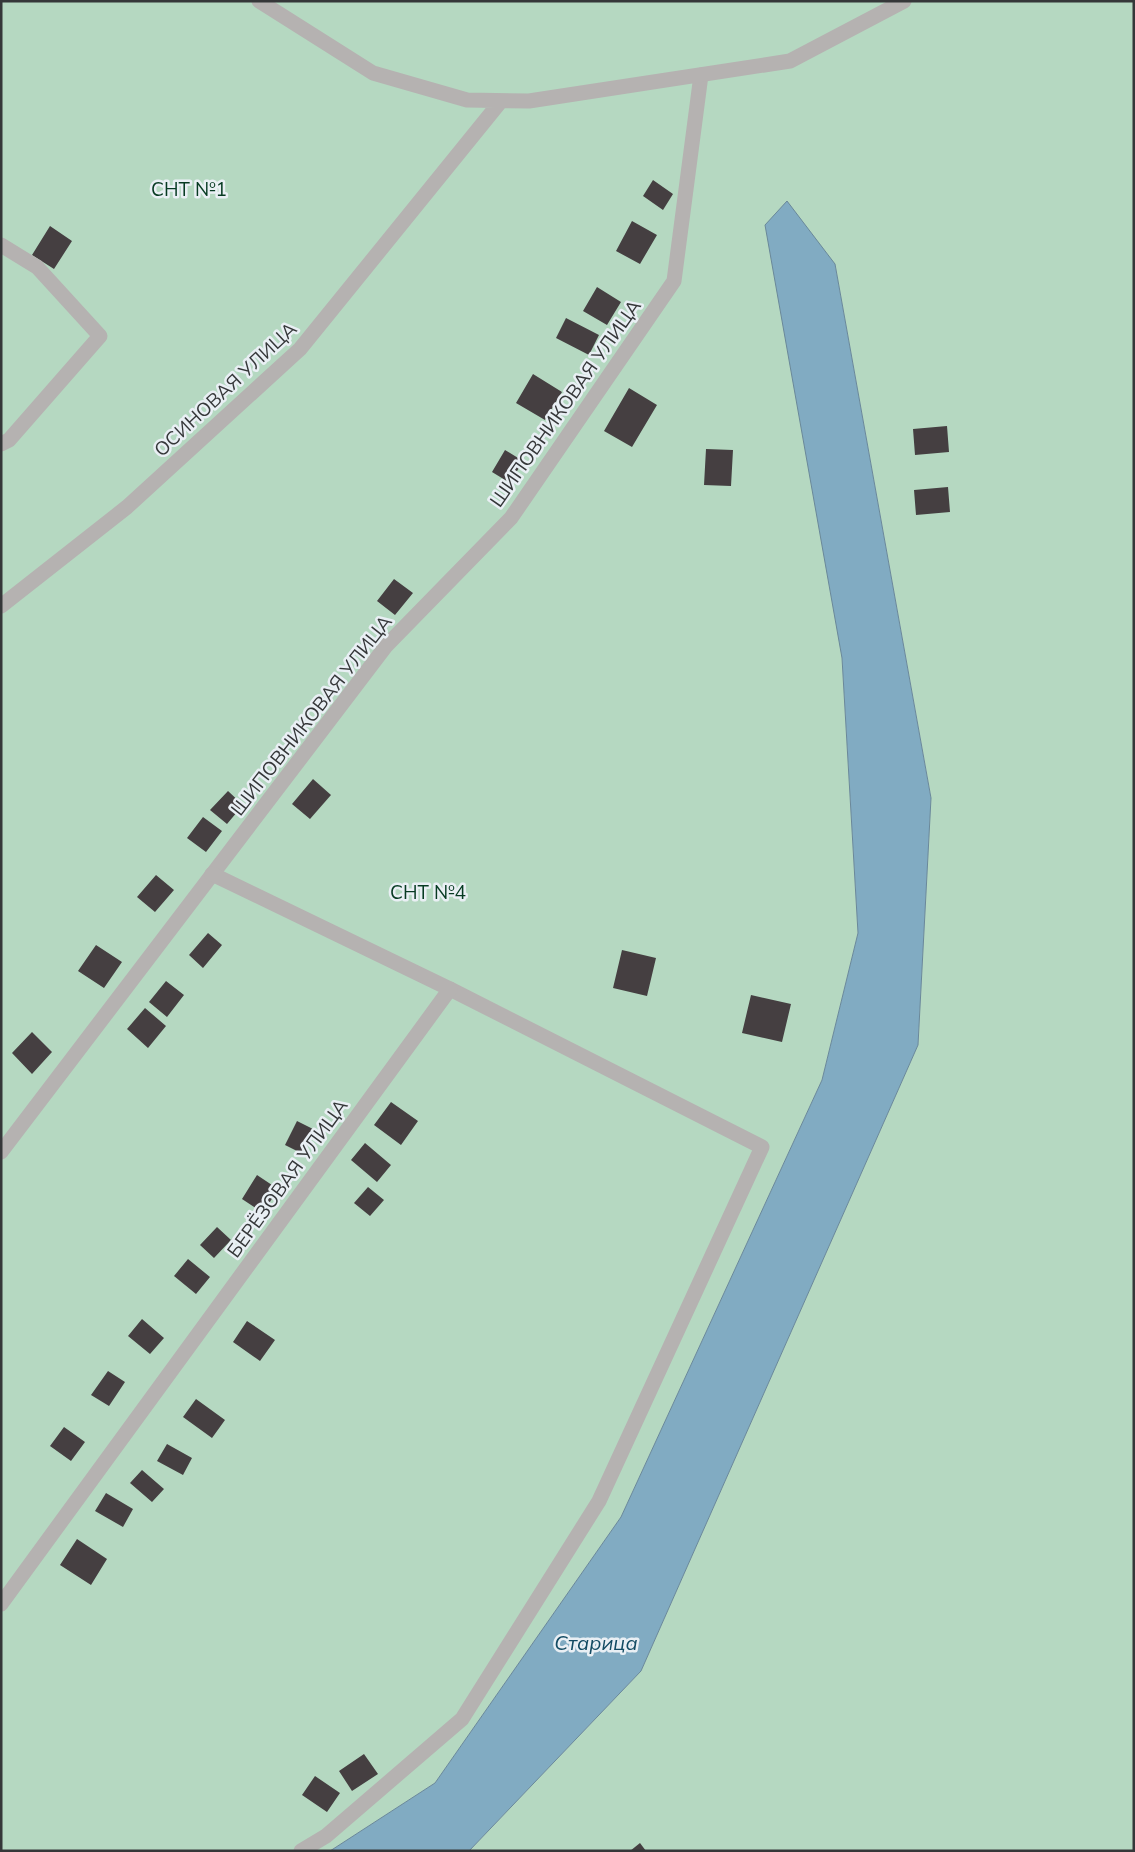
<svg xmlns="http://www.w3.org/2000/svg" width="1135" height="1852" font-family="Mulish,sans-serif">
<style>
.green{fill:#b5d8c1}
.water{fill:#81abc2;stroke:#6a8899}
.building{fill:#453f41}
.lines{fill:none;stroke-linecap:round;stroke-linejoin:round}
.service{stroke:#b5b2b1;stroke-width:15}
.minor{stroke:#b5b2b1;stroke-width:15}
.labels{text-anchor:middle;stroke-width:5;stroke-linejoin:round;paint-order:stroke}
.park-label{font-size:19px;fill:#073b22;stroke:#e9eff4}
.street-label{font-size:19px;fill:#353739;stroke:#e9eff4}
.water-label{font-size:20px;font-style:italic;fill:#134b63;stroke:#e9eff4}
</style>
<rect width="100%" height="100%" fill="#e9eff4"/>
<!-- green -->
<path class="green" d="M1 1H1134V1851H469L641 1671 918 1045 931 797 835 264 842 658 858 933 822 1080 621 1517 435 1783 330 1851H1Z"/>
<!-- water -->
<path class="water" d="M787 201 835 264 931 798 918 1045 641 1671 469 1851H330L435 1783 621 1517 822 1080 858 933 842 658 765 225Z"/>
<!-- building -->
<path class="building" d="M653 180 673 194 663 210 643 196Z
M632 221 657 235 640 264 616 251Z
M50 226 72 241 54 269 32 255Z
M597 287 621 302 607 325 583 311Z
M566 318 599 335 589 355 556 338Z
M533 374 562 392 545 420 516 403Z
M629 388 657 405 632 447 604 431Z
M947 426 949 452 915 455 913 429Z
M706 449 733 450 731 486 704 485Z
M505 450 523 461 510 483 492 472Z
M948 487 950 512 916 515 914 490Z
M394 579 413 593 395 615 377 601Z
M313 779 331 795 310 819 292 804Z
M228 791 243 805 227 824 210 810Z
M203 817 222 831 206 852 187 838Z
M156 875 174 890 155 912 137 897Z
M208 933 222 945 203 968 189 955Z
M96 945 122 962 104 988 78 971Z
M622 950 656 958 647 996 613 988Z
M166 981 184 995 167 1017 149 1002Z
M751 995 791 1004 782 1042 742 1033Z
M145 1008 166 1026 148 1048 127 1029Z
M32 1032 52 1052 32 1074 12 1053Z
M391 1102 418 1121 401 1145 374 1125Z
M297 1121 315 1130 303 1154 285 1145Z
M365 1143 391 1165 377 1182 351 1160Z
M257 1175 278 1189 263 1213 242 1199Z
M368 1187 384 1200 370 1216 354 1203Z
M217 1227 231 1240 214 1258 200 1245Z
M188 1259 210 1277 196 1294 174 1276Z
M142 1319 164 1338 150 1354 128 1336Z
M247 1321 275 1340 260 1361 233 1342Z
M108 1371 125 1382 109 1406 91 1395Z
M196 1399 225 1420 212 1438 183 1417Z
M64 1427 85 1442 71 1461 50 1446Z
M167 1444 192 1458 183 1475 157 1461Z
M142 1470 164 1489 152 1502 130 1483Z
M106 1493 133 1509 123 1527 95 1511Z
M77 1539 107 1559 91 1585 60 1565Z
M364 1754 378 1774 352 1791 339 1771Z
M315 1776 340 1793 327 1812 302 1795Z
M640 1843 646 1851H630Z"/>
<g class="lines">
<!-- service -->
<path class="service" d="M1 245 37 267 100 336 9 440 1 444
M1 1152 386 646 511 518 674 281 701 75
M301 1851 326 1836 462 1719 599 1501 762 1147 450 989"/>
<!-- minor -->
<path class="minor" d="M259 1 373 73 467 100 529 101 790 61 904 1
M1 606 127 507 300 349 501 101
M1 1604 450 989 212 874"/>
</g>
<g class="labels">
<!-- park labels -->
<g class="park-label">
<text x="189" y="196">СНТ №1</text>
<text x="428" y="899">СНТ №4</text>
</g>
<!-- street labels -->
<g class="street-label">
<text transform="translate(225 389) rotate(-43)" y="7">ОСИНОВАЯ УЛИЦА</text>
<text transform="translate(565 403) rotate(-55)" y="7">ШИПОВНИКОВАЯ УЛИЦА</text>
<text transform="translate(311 715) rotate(-52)" y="7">ШИПОВНИКОВАЯ УЛИЦА</text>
<text transform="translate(287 1178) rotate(-54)" y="7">БЕРЁЗОВАЯ УЛИЦА</text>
</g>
<!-- water labels -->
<g class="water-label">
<text x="596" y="1650">Старица</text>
</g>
</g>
<!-- border -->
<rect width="1135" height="1852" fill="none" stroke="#353739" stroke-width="5"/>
</svg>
